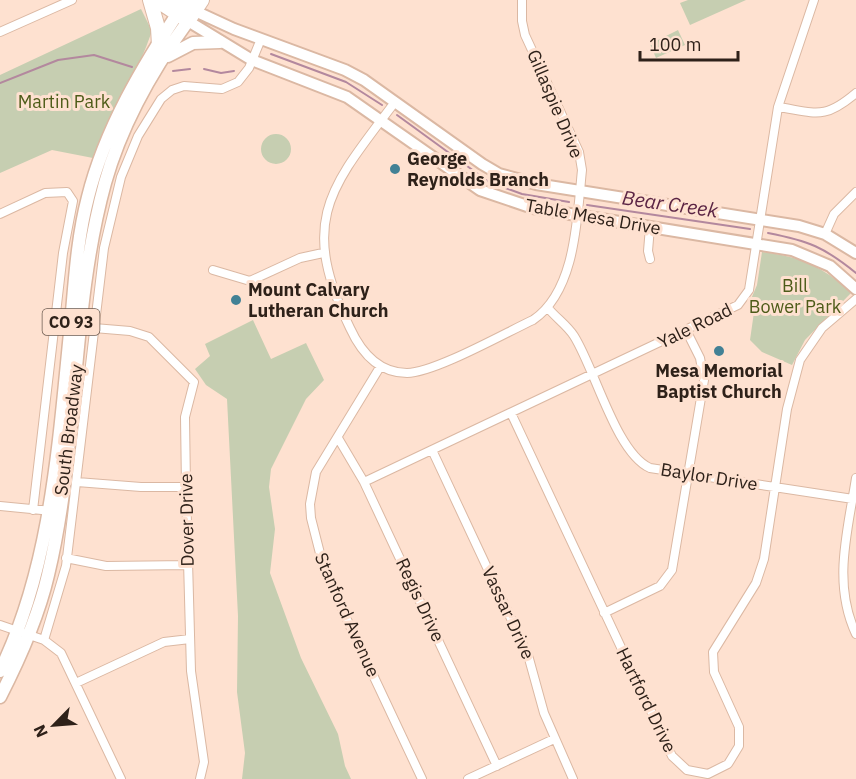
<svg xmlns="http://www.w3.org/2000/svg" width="856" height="779" font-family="'IBM Plex Sans',sans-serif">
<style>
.green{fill:#c6ceb1}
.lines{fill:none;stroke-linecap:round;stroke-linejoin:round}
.stream{stroke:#b3889e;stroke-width:2}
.street-casing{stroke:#dbb8a3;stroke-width:10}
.secondary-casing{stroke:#dbb8a3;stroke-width:14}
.primary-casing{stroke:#dbb8a3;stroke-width:15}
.highway-casing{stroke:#dbb8a3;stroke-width:16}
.street{stroke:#fff;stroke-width:8}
.secondary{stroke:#fff;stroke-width:10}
.primary{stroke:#fff;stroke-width:12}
.highway{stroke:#fff;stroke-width:14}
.poi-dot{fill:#428195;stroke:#fee1d0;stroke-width:2}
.labels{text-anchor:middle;stroke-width:6;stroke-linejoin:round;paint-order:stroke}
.shield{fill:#fee1d0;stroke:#6c5b50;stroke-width:1.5}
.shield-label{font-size:16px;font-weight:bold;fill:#2e2119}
.park-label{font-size:18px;fill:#4d5b18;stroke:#fee1d0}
.street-label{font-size:18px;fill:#2e2119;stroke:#fee1d0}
.poi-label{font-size:18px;font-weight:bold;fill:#2e2119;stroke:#fee1d0;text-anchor:start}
.water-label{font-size:20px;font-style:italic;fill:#5b2444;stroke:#fee1d0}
</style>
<rect width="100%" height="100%" fill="#fee1d0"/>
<!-- green -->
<path class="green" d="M688 0H746L690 25 680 3Z
M141 9 152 31C137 75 113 115 93 158L52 150 0 173V75Z
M678 30 685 45 656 58 650 44Z
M261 149a15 15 0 1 1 30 0a15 15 0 1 1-30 0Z
M762 252C798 256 825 267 851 293L805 340 792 365 762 352 750 340 754 312 748 306 757 285Z
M253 320 271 359 306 343 324 380 306 399 271 469 269 487 275 529 270 573 301 658 338 734 345 766 351 779H242L245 753 237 692 238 616 227 399 206 385 195 369 210 356 205 344Z"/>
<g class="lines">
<!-- stream -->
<path class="stream" d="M271 54 346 82 382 105
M204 69 221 73 234 71
M173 71 190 69
M0 83 58 60 94 55 132 67
M397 115 489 182 522 194 569 202
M587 205 750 229
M768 233C809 241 824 247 856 273"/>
<!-- street casing -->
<g class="street-casing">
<path id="street" d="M0 32 72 0
M395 102C330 188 298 220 350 328 361 352 378 373 407 373 434 373 505 333 533 320 576 291 577 218 582 170L579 152 525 35 522 21V0
M778 107C817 113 824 120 856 93
M0 214 45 193 67 192 73 201 63 253 33 510
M650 227 648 251 650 259
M825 234 834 214 856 192
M213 270 250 281 300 258 323 253
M548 308C556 318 567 325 574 336 595 369 616 453 650 468L853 499
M94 328 130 331 149 337 194 382 185 417 186 487 191 671 204 762 200 779
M380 367 316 472 310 504 311 518 325 573 422 779
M511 413 672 756 687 770 708 774 728 764 739 746V727L714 672 713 652 756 583 764 559 787 409 800 360 822 328 856 299
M338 438 364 482 497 766
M432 450 528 655 544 713 573 779
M856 478C848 530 832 583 856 634
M77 482 141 487H186
M364 482 738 305 749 290 778 107 814 0
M0 506 52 511
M66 558 106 566 188 565
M604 613 660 586 672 570 704 380 700 358 686 330
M0 625 44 640 61 653 121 779
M44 640 66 566 104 248 121 177 138 136 161 99 172 90 184 86 222 89 238 82 249 68 261 39
M76 683 164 642 190 639
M468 779 554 739"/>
</g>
<!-- secondary casing -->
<g class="secondary-casing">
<path id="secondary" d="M195 11 234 29 345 70 364 80 482 164 499 174 536 184 799 226 825 234 856 253
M188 21 252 60 347 97 480 190 533 208 792 250 830 266 856 289"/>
</g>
<!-- primary casing -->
<g class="primary-casing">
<path id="primary" d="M168 56 193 43 220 42
M0 671C52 565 59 439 71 323 75 280 77 239 88 197 105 129 143 65 182 7
M0 697C20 658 38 618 48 575 79 446 70 310 105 183 121 126 153 69 188 21"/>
</g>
<!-- highway casing -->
<g class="highway-casing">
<path id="highway" d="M150 0 158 28 159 45
M156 0 188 21 202 0
M176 0 184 5 187 0"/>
</g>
<!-- street -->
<use href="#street" class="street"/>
<!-- secondary -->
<use href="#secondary" class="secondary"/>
<!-- primary -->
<use href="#primary" class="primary"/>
<!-- highway -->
<use href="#highway" class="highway"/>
</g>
<!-- markers -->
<g class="poi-dot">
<circle cx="395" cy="169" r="6"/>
<circle cx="236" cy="300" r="6"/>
<circle cx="719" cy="351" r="6"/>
</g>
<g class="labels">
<!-- shield labels -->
<rect class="shield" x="42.5" y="309" width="57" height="26" rx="4.5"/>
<g class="shield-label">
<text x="71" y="328">CO 93</text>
</g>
<!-- park labels -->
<g class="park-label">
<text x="64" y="108">Martin Park</text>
<text x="795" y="292">Bill<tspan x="795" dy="21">Bower Park</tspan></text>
</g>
<!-- street labels -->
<g class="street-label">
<text transform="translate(555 104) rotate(67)" y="6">Gillaspie Drive</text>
<text transform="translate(593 217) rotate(10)" y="6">Table Mesa Drive</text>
<text transform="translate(695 326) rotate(-26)" y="6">Yale Road</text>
<text transform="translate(69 430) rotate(-83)" y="6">South Broadway</text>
<text transform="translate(709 477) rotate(9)" y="6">Baylor Drive</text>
<text transform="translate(187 520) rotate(-91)" y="6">Dover Drive</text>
<text transform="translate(420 600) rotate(65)" y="6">Regis Drive</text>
<text transform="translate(508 613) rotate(65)" y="6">Vassar Drive</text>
<text transform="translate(347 615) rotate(66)" y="6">Stanford Avenue</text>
<text transform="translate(646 700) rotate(64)" y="6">Hartford Drive</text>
</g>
<!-- poi labels -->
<g class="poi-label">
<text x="407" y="165">George<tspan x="407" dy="21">Reynolds Branch</tspan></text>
<text x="248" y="296">Mount Calvary<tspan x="248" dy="21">Lutheran Church</tspan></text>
<text x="719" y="377" text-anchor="middle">Mesa Memorial<tspan x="719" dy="21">Baptist Church</tspan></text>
</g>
<!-- water labels -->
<g class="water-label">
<text transform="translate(670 204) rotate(8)" y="7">Bear Creek</text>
</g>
</g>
<!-- north arrow -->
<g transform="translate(54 725) rotate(245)" stroke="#fee1d0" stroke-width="4.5" paint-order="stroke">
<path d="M0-4.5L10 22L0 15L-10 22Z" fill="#2e2119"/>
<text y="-9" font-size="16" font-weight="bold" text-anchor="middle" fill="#2e2119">N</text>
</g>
<!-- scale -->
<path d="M640 51v9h98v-9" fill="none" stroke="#2e2119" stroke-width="3"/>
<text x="649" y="51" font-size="18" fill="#2e2119" stroke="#fee1d0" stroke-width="4.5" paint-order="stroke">100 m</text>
</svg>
